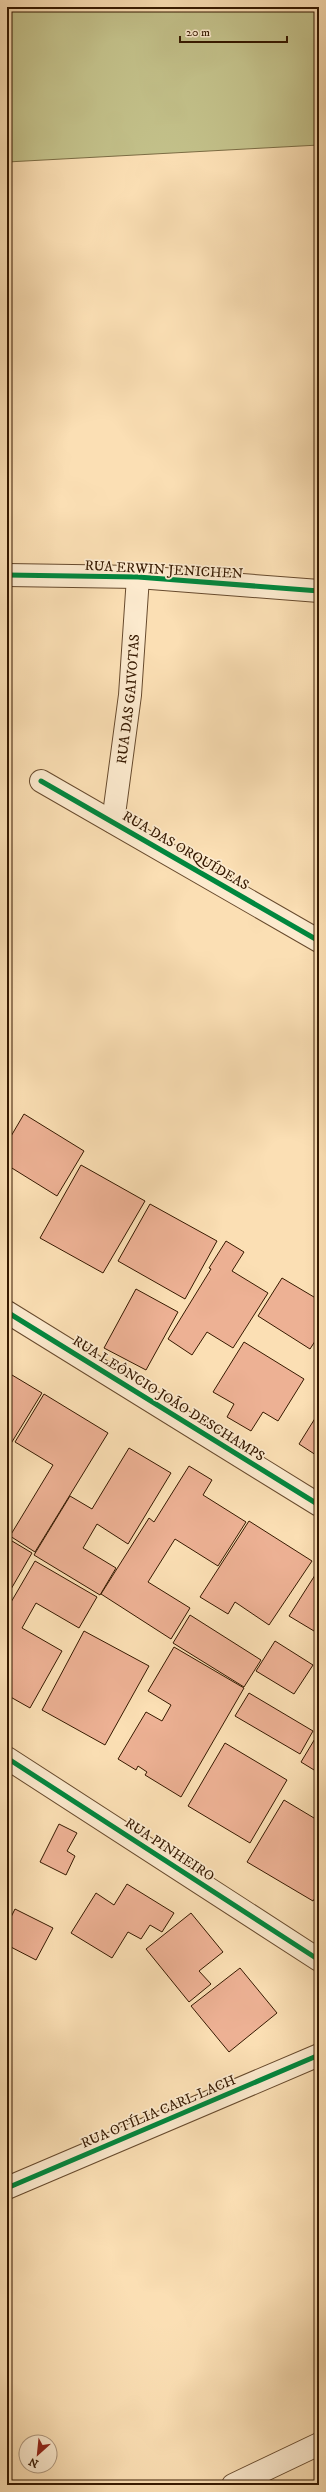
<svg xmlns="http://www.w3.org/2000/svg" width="326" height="2492" font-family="'IM FELL DW Pica',serif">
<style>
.green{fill:#c3c18a;stroke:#7c6d45}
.building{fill:#edb194;stroke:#361900}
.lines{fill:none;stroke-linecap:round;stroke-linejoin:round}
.street-casing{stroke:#674a2d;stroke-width:24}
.street{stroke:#fceace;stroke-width:22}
.cycleway-casing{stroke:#fceace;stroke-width:8}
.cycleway{stroke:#00873e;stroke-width:5}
.labels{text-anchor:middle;stroke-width:3.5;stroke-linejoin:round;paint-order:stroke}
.street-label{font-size:14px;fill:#361900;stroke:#fceace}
</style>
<rect width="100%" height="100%" fill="#fbdfb4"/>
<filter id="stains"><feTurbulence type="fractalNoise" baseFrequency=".005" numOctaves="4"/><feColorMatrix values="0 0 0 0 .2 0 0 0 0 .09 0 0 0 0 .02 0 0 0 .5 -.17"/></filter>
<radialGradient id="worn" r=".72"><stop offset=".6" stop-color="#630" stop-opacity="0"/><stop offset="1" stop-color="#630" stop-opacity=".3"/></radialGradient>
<!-- green -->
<path class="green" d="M7 7H319V145L7 162Z"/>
<!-- building -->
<path class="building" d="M24 1114 84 1151 57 1196 7 1165V1143Z
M81 1165 145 1201 103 1273 40 1238Z
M150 1204 217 1241 185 1299 118 1261Z
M226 1241 244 1252 232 1271 268 1293 233 1348 207 1332 192 1355 168 1339 211 1269 209 1268Z
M282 1278 319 1300V1335L310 1349 258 1316Z
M136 1289 178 1312 146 1370 104 1348Z
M244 1342 304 1379 278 1421 263 1412 251 1431 227 1417 234 1404 213 1392Z
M7 1372 42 1393 7 1450Z
M44 1394 108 1433 35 1552 10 1536 53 1465 15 1442Z
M319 1412V1457L299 1444Z
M129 1448 171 1473 128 1544 97 1524 83 1548 116 1568 100 1595 34 1555 70 1496 92 1509Z
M189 1466 212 1480 203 1495 246 1522 218 1566 175 1539 148 1582 190 1608 171 1639 101 1594 149 1518 154 1522Z
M249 1521 312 1561 269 1625 235 1602 228 1614 200 1597Z
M7 1538 32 1553 7 1596Z
M35 1561 97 1597 79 1628 36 1603 22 1628 62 1651 30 1708 7 1695V1609Z
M317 1572 319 1573V1634L289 1616Z
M190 1615 261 1660 244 1687 173 1643Z
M84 1631 149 1666 105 1745 42 1710Z
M275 1641 313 1665 294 1694 256 1671Z
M174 1647 244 1688 181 1797 145 1775 147 1772 138 1766 136 1770 118 1759 146 1712 162 1721 171 1705 148 1691Z
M249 1693 313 1731 300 1754 235 1716Z
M316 1737 319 1738V1773L301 1762Z
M225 1743 287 1780 250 1843 188 1806Z
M284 1800 319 1821V1892L313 1901 247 1862Z
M59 1824 77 1833 67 1851 75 1856 66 1875 40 1862Z
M127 1884 174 1913 162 1932 150 1925 141 1939 128 1932 112 1958 71 1933 96 1893 114 1905Z
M15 1909 53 1928 36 1960 7 1945V1925Z
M191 1913 223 1952 199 1971 211 1984 189 2002 146 1949Z
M240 1968 277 2013 229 2052 191 2006Z"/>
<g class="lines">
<!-- street casing -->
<g class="street-casing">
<g id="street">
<path d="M7 575 138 577 319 591"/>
<path d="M41 781 319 941"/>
<path id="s1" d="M113 822 130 695 138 577"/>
<path d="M7 1312 319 1505"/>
<path d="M7 1758 319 1960"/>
<path d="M7 2188 319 2055"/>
<path d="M233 2485 319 2444"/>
</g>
</g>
<!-- street -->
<use href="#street" class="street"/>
<!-- cycleway casing -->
<g class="cycleway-casing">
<path id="cycleway" d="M7 575 138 577 319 591
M41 781 319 941
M7 1312 319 1505
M7 1758 319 1960
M7 2188 319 2055"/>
</g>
<!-- cycleway -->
<use href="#cycleway" class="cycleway"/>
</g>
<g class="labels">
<!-- street labels -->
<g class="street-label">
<text transform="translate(164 569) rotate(3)" y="5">RUA ERWIN JENICHEN</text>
<text dy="5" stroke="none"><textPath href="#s1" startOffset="124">RUA DAS GAIVOTAS</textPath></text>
<text transform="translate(186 850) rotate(30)" y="5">RUA DAS ORQUÍDEAS</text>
<text transform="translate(169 1398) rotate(32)" y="5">RUA LEÔNCIO JOÃO DESCHAMPS</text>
<text transform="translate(170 1849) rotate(33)" y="5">RUA PINHEIRO</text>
<text transform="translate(158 2111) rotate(-23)" y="5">RUA OTÍLIA CARL LACH</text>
</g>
</g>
<!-- margin -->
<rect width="326" height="2492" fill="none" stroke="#fbdfb4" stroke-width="24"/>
<rect x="8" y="8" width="310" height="2476" fill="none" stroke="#361900" stroke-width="2"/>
<rect x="12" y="12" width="302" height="2468" fill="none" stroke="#361900"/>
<!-- north arrow -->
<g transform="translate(38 2454) rotate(207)"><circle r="19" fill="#fceace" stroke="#ad967c"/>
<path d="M0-3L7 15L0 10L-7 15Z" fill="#8f2418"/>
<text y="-6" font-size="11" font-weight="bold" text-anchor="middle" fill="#361900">N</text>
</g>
<!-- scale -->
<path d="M180 36v6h107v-6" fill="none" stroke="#361900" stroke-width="2"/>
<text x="186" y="36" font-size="12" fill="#361900" stroke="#fceace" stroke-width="3" paint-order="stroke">20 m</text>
<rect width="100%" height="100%" filter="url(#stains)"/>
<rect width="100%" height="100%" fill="url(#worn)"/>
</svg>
